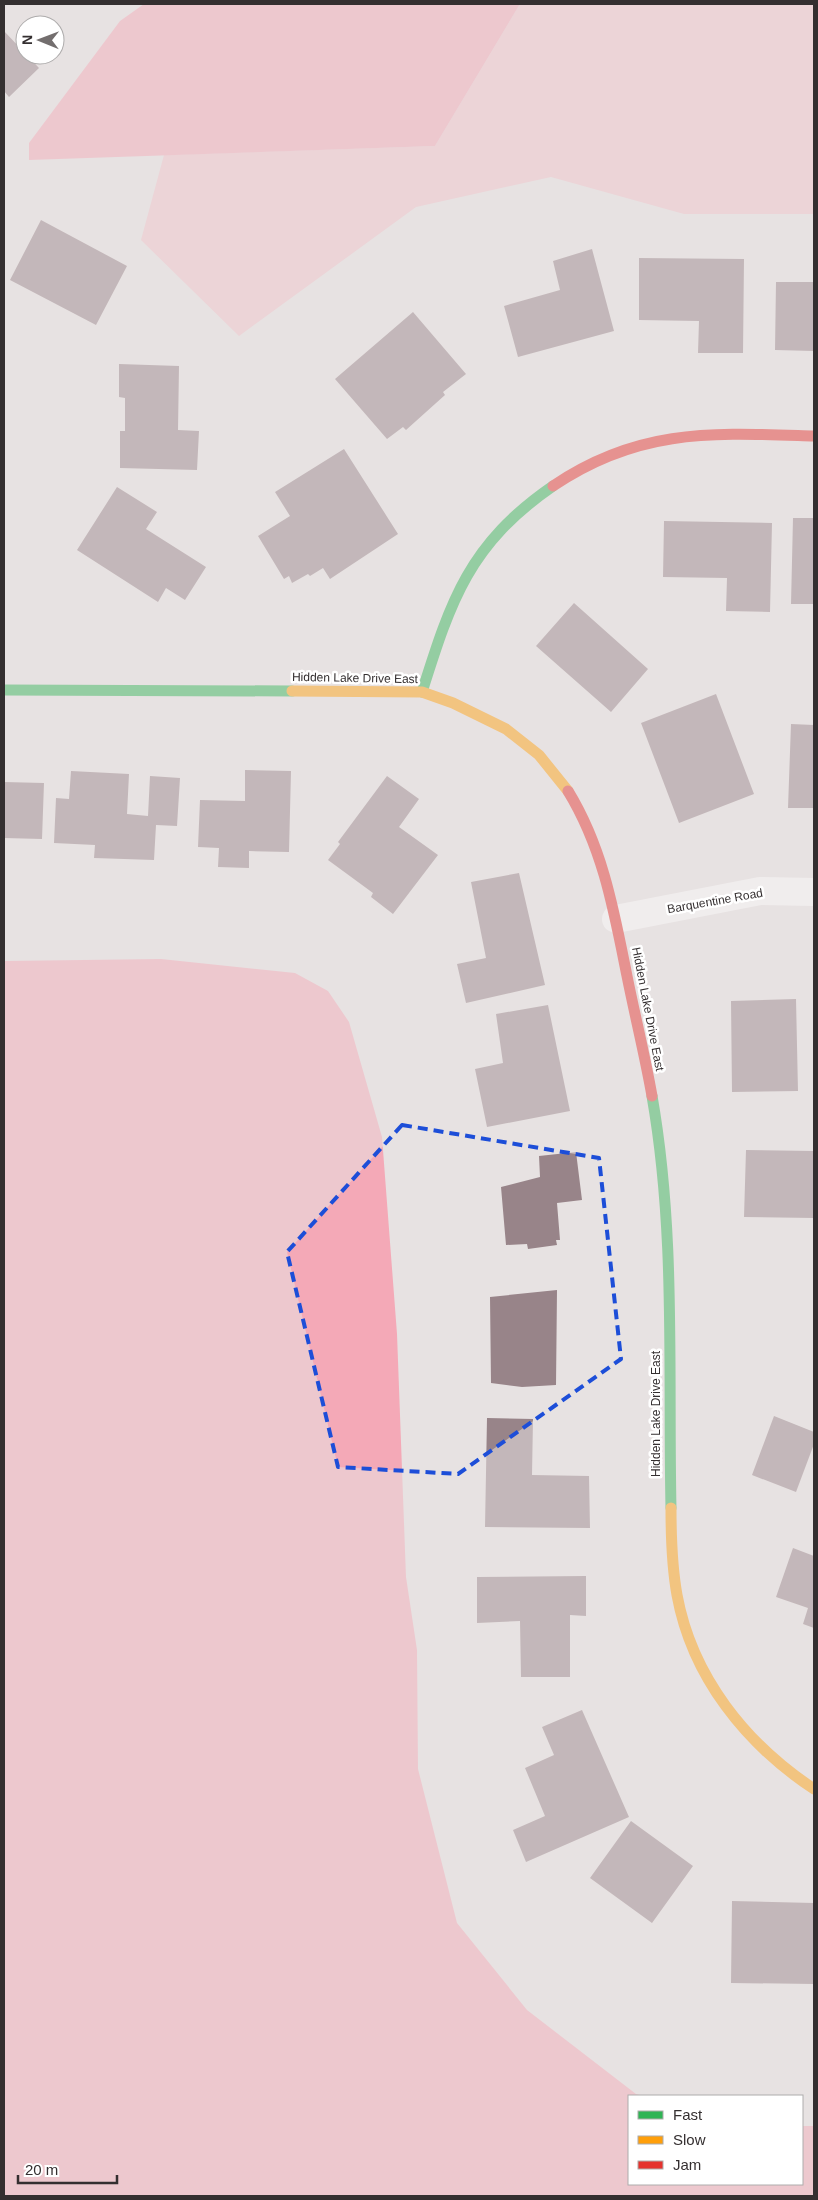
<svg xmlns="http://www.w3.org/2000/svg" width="818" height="2200" font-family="Arial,sans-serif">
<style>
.green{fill:#f1c3ca}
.water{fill:#f4a9b7}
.building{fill:#988489}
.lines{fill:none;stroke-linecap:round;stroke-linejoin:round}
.street{stroke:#fbfbfb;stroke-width:28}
.fast{stroke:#30b455;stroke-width:11}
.slow{stroke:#ff9f0a;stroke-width:11}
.jam{stroke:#e5322d;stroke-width:11}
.marked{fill:none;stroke:#1d4ed8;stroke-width:4;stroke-dasharray:10 6;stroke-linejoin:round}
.labels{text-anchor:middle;stroke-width:5;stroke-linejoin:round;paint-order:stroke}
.street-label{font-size:12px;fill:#342f30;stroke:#fff}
</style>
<rect width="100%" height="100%" fill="#e7e2e2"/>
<!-- green -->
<path class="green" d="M520 4H814V214H684L551 177 416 207 239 336 141 240 164 155 435 146Z"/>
<!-- water -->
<path class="water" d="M144 4H520L435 146 29 160V143L120 21Z
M161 959 295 973 328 991 349 1022 382 1137 397 1334 406 1577 417 1650 418 1769 457 1923 527 2010 636 2094 643 2096H629V2184H802V2126H814V2196H4V961Z"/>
<!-- building -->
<path class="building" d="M4 31 39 68 9 97 4 91Z
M41 220 127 266 96 325 10 280Z
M592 249 614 331 518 357 504 306 560 290 553 261Z
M639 258 744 259 743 353H698L699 321 639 320Z
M776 282H814V351L775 350Z
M413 312 466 374 443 392 445 395 406 430 403 427 387 439 335 379Z
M119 364 179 366 178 430 199 431 197 470 120 468V431H125V398L119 397Z
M344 449 398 534 330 579 323 568 310 576 308 574 292 583 289 576 284 579 258 536 290 516 275 492Z
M117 487 157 512 146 529 206 567 185 600 166 588 158 602 77 550Z
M793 518H814V604H791Z
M664 521 772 523 770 612 726 611 727 578 663 577Z
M574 603 648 669 611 712 536 646Z
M716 694 754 794 679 823 641 723Z
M791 724 814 725V808H788Z
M245 770 291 771 289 852 249 851V868L218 867 219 848 198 847 200 800 245 801Z
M71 771 129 774 127 814 148 816 150 776 180 778 177 826 156 825 154 860 94 858 95 845 54 843 56 798 69 799Z
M387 776 419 799 399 827 438 855 393 914 371 897 373 893 328 860 340 844 338 842Z
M4 782 44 783 42 839 4 838Z
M519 873 545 985 466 1003 457 964 486 958 471 882Z
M796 999 798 1091 732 1092 731 1001Z
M548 1005 570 1111 487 1127 475 1069 503 1063 496 1014Z
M746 1150 814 1151V1218L744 1217Z
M576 1152 582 1200 557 1203 560 1240H556L557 1245 528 1249 527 1244 506 1245 501 1187 540 1177 539 1156Z
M557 1290 556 1385 522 1387 491 1383 490 1297Z
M774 1416 814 1432V1444L796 1492 752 1475Z
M487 1418 533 1419 532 1475 589 1476 590 1528 485 1527Z
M793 1548 814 1556V1628L803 1624 808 1608 776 1597Z
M586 1576V1616L570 1615V1677H521L520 1621 477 1623V1577Z
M582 1710 629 1817 526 1862 513 1830 545 1816 525 1768 554 1755 542 1727Z
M631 1821 693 1866 652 1923 590 1878Z
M732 1901 814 1903V1984L731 1983Z"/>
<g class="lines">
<!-- street -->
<path class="street" d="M616 919 760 891 814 892"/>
<!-- fast -->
<path class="fast" d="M4 690 292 691
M422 692C451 600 469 544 553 486
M652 1096C676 1233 668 1370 671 1508"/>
<!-- slow -->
<path class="slow" d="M292 691 422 692 453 703 506 729 539 755 568 791
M671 1508C671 1537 672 1567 677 1595 692 1677 746 1744 814 1789"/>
<!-- jam -->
<path class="jam" d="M553 486C640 427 715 433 814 436
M568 791C603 848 614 911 627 976 635 1016 645 1056 652 1096"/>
</g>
<!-- marked area -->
<path d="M0 0H818V2200H0ZM402 1125 599 1158 621 1359 458 1474 338 1467 287 1252Z" fill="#e7e2e2" fill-opacity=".55" fill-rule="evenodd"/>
<path class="marked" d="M402 1125 599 1158 621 1359 458 1474 338 1467 287 1252Z"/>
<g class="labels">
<!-- street labels -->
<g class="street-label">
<text transform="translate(355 678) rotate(1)" y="4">Hidden Lake Drive East</text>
<text transform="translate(715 901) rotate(-10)" y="4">Barquentine Road</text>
<text transform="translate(648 1009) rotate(79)" y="4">Hidden Lake Drive East</text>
<text transform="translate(656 1414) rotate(-90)" y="4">Hidden Lake Drive East</text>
</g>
</g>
<!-- border -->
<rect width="818" height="2200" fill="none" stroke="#342f30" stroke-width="10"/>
<!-- legend -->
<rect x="628" y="2095" width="175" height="90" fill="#ffffff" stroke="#aeacac"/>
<rect x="638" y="2111" width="25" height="8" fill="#30b455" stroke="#aeacac"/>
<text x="673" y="2120" font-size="15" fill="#342f30">Fast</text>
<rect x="638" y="2136" width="25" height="8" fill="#ff9f0a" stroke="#aeacac"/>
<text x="673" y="2145" font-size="15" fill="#342f30">Slow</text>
<rect x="638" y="2161" width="25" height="8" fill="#e5322d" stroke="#aeacac"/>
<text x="673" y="2170" font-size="15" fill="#342f30">Jam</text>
<!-- north arrow -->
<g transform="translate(40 40) rotate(271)"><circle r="24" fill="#ffffff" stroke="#aeacac"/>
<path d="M0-4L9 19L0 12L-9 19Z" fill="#736e6e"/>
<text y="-8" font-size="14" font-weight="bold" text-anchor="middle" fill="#342f30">N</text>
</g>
<!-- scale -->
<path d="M18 2175v8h99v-8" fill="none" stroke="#342f30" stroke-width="2.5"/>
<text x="25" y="2175" font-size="15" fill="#342f30" stroke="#ffffff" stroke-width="4" paint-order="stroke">20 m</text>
</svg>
